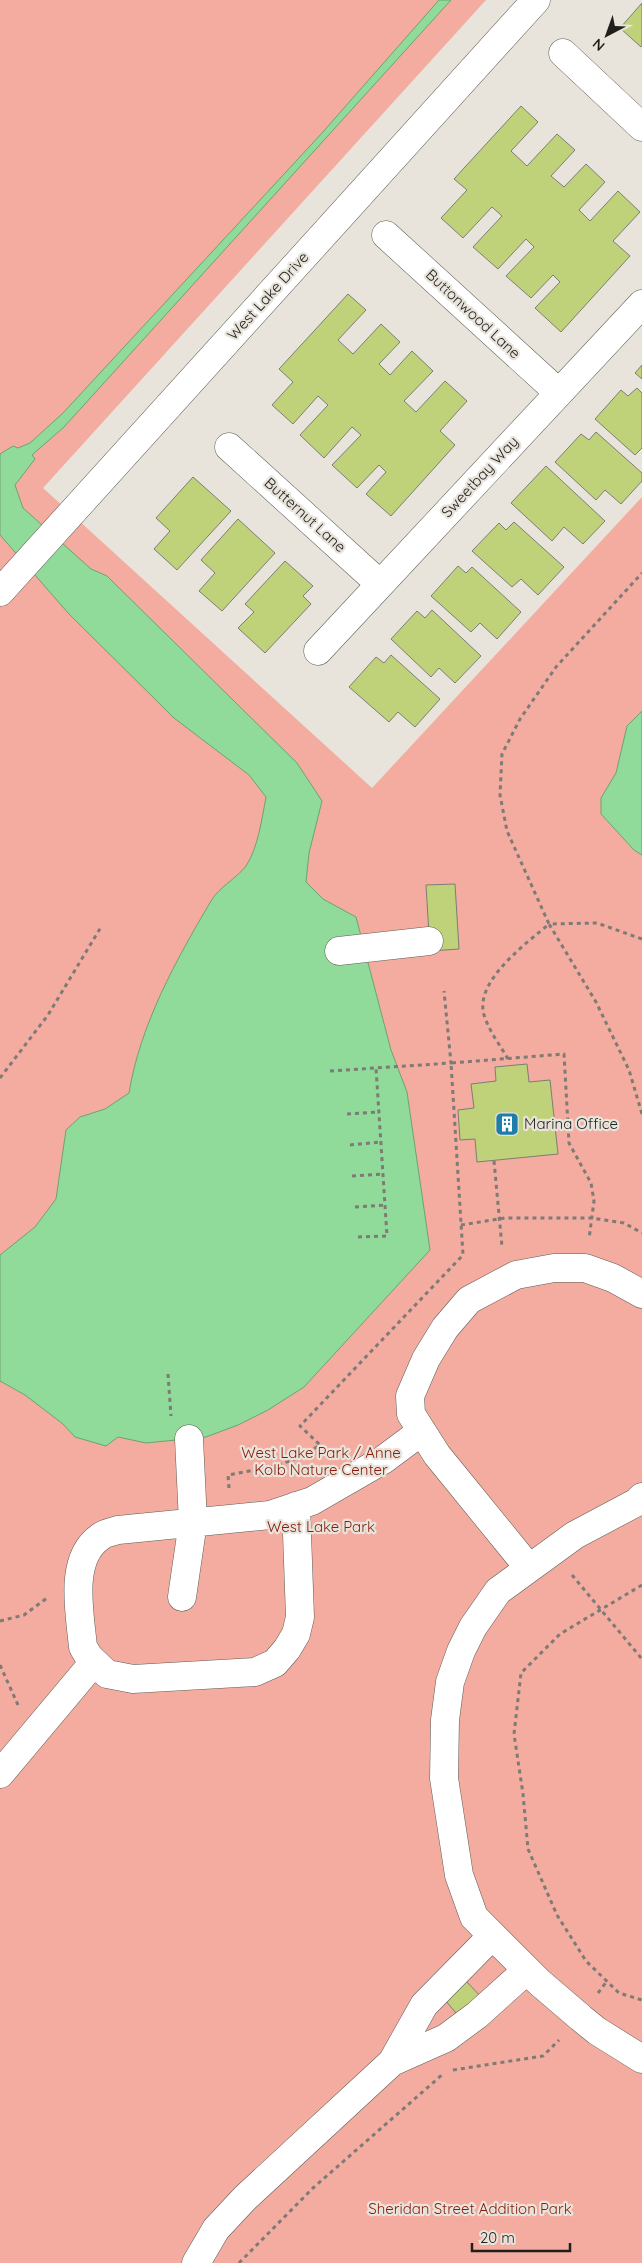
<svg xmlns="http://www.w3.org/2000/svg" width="642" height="2263" font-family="Quicksand,sans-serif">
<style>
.green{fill:#f3ac9f}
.water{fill:#90da9a;stroke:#6ea274}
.building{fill:#c0d279;stroke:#7b7e75}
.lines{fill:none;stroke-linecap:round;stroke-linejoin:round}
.minor-casing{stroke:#5f5c55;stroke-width:29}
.path{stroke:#7e7b76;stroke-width:3;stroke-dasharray:4 4;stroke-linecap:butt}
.minor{stroke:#fff;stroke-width:28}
.labels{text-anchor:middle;stroke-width:4.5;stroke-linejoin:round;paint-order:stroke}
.street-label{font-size:15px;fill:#201f1c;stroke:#e8e4db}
.poi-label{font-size:15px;fill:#201f1c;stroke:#e8e4db;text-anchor:start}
.park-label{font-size:15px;fill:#871a0a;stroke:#e8e4db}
</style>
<rect width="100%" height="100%" fill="#e8e4db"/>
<!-- green -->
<path class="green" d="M0 0H486L43 488 372 788 642 497V2263H0Z"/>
<!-- water -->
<path class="water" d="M439 0H451L64 427 32 455 35 459 15 485 23 508 91 569 107 576 297 763 322 801 309 853 306 882 323 899 356 917 391 1050 407 1092 430 1250 304 1387 268 1410 238 1425 206 1437 146 1443 118 1437 106 1446 75 1437 63 1424 25 1395 0 1381V1255L35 1227 56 1199 66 1130 80 1117 105 1109 129 1093C140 1025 176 960 211 901 219 887 236 879 246 866 258 848 262 818 266 797L249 775 174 718 69 614 0 535V454L13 446 18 448 30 443 63 413 322 133Z
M642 711V855L634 850 601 814V798L616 773 627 726Z"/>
<!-- building -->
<path class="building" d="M642 3V45L641 47 620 28Z
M521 106 538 122 511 151 527 166 557 134 575 150 551 176 564 187 586 164 605 182 579 210 590 221 618 191 640 212 613 241 630 256 561 332 535 308 560 282 553 275 531 298 506 276 534 247 526 239 498 269 473 247 502 216 492 207 463 238 441 218 467 190 454 179Z
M348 294 366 310 338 340 353 354 381 324 400 342 379 364 390 375 412 351 433 371 404 401 416 412 445 381 467 401 440 431 455 445 391 516 366 494 386 472 379 465 357 488 332 465 361 435 352 427 324 458 300 435 328 405 318 396 293 424 272 405 293 382 279 369Z
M642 365V379L635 373Z
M637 388 642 393V448L635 455 595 419 621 390 628 396Z
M596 432 642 473V481L621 504 605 490 596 500 555 462 581 434 589 440Z
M546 466 605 521 583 544 564 527 552 541 511 503Z
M193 477 231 511 177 570 154 549 170 531 156 518Z
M238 519 275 553 222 611 199 591 215 573 201 560Z
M514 522 564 567 538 595 521 579 512 587 472 551 499 523 506 530Z
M285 561 313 586 303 596 311 604 265 653 238 628 254 612 245 604Z
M458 566 466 573 472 567 521 612 497 639 480 623 471 632 431 596Z
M432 610 481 656 455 683 439 668 431 677 391 639 417 611 425 618Z
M391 655 440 699 415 727 398 712 389 722 349 687 376 657 384 663Z
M455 884 459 949 430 951 426 885Z
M527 1064 529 1082 550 1080 558 1154 477 1162 475 1139 460 1140 458 1110 474 1108 471 1084 496 1081 495 1067Z
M466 1981 484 2000 462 2020 445 2000Z"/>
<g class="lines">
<!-- minor casing -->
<g class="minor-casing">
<path id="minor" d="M563 53 642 127
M386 235 559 393
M229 447 380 584
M0 592 536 0
M318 651 642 304
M339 951 429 941
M642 1497 637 1502 575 1535 498 1591 473 1627 461 1651 450 1682 445 1720 444 1778 459 1875 474 1917 539 1982 581 2018 597 2031 642 2059
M296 1506 300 1617 296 1634 287 1649 275 1663 255 1672 133 1679 107 1674 89 1657 83 1647C80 1614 68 1559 100 1537 104 1533 112 1532 118 1530L270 1515 312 1501 383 1460 422 1431
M529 1568 437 1455 411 1414 410 1396 426 1359 445 1328 469 1300 516 1275 554 1268H585L613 1278 642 1294
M182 1597 193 1522 189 1439
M0 1774 94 1662
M392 2062 446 2038 477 2015 527 1970
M196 2263 216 2229 245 2198 392 2062 424 2005 492 1936"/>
</g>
<!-- path -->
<path class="path" d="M642 939 597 923 549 924 596 1002 629 1070 642 1114
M508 1059C500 1045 489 1031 484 1015 474 981 527 943 549 924L507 831 500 795 502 754 520 719 556 667 642 573
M330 1071 451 1063 444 991
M0 1078 48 1015 101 927
M347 1114 379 1112
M350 1145 381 1142
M494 1161 502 1247
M352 1176 383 1174
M355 1207 385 1205
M461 1225 505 1218H592L624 1223 642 1233
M358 1237 387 1236 376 1068
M168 1374 171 1416
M229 1488 228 1475 276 1466 300 1457 320 1445 300 1426 463 1255 451 1063 564 1054 569 1143 591 1183 594 1201 589 1239
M572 1575 642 1659
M642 1585 560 1634 521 1673 514 1734 523 1794 528 1849 557 1915 586 1961 619 1993 642 2000
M0 1621 24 1615 47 1598
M0 1665 18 1705
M598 1993 607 1981
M453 2070 543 2056 559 2040
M239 2263 313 2188 443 2074"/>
<!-- minor -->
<use href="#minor" class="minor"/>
</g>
<!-- icons -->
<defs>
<g id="building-square" transform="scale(1.25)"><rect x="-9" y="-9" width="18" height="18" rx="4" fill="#1f7daa" stroke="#e8e4db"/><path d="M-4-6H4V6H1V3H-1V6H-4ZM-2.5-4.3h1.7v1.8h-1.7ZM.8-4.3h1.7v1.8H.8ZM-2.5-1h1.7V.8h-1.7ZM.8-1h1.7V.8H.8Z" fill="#fff"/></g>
</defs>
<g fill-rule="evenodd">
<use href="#building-square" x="507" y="1124"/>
</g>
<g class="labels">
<!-- street labels -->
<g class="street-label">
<text transform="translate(268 296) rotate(-48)" y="5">West Lake Drive</text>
<text transform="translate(473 314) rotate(43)" y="5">Buttonwood Lane</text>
<text transform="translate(480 477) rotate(-47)" y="5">Sweetbay Way</text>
<text transform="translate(305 515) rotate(42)" y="5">Butternut Lane</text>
</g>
<!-- poi labels -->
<g class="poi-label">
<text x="524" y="1129">Marina Office</text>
</g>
<!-- park labels -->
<g class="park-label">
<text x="321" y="1458">West Lake Park / Anne<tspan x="321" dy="17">Kolb Nature Center</tspan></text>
<text x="321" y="1532">West Lake Park</text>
<text x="470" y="2214">Sheridan Street Addition Park</text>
</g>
</g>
<!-- north arrow -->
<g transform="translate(607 35) rotate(221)" stroke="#e8e4db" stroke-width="4" paint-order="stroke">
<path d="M0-4L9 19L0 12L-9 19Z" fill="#201f1c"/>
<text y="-8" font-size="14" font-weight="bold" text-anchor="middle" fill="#201f1c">N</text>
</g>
<!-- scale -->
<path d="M472 2243v8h98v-8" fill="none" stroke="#201f1c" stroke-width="2.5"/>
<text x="480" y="2243" font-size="15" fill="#201f1c" stroke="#e8e4db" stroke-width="4" paint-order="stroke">20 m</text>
</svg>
